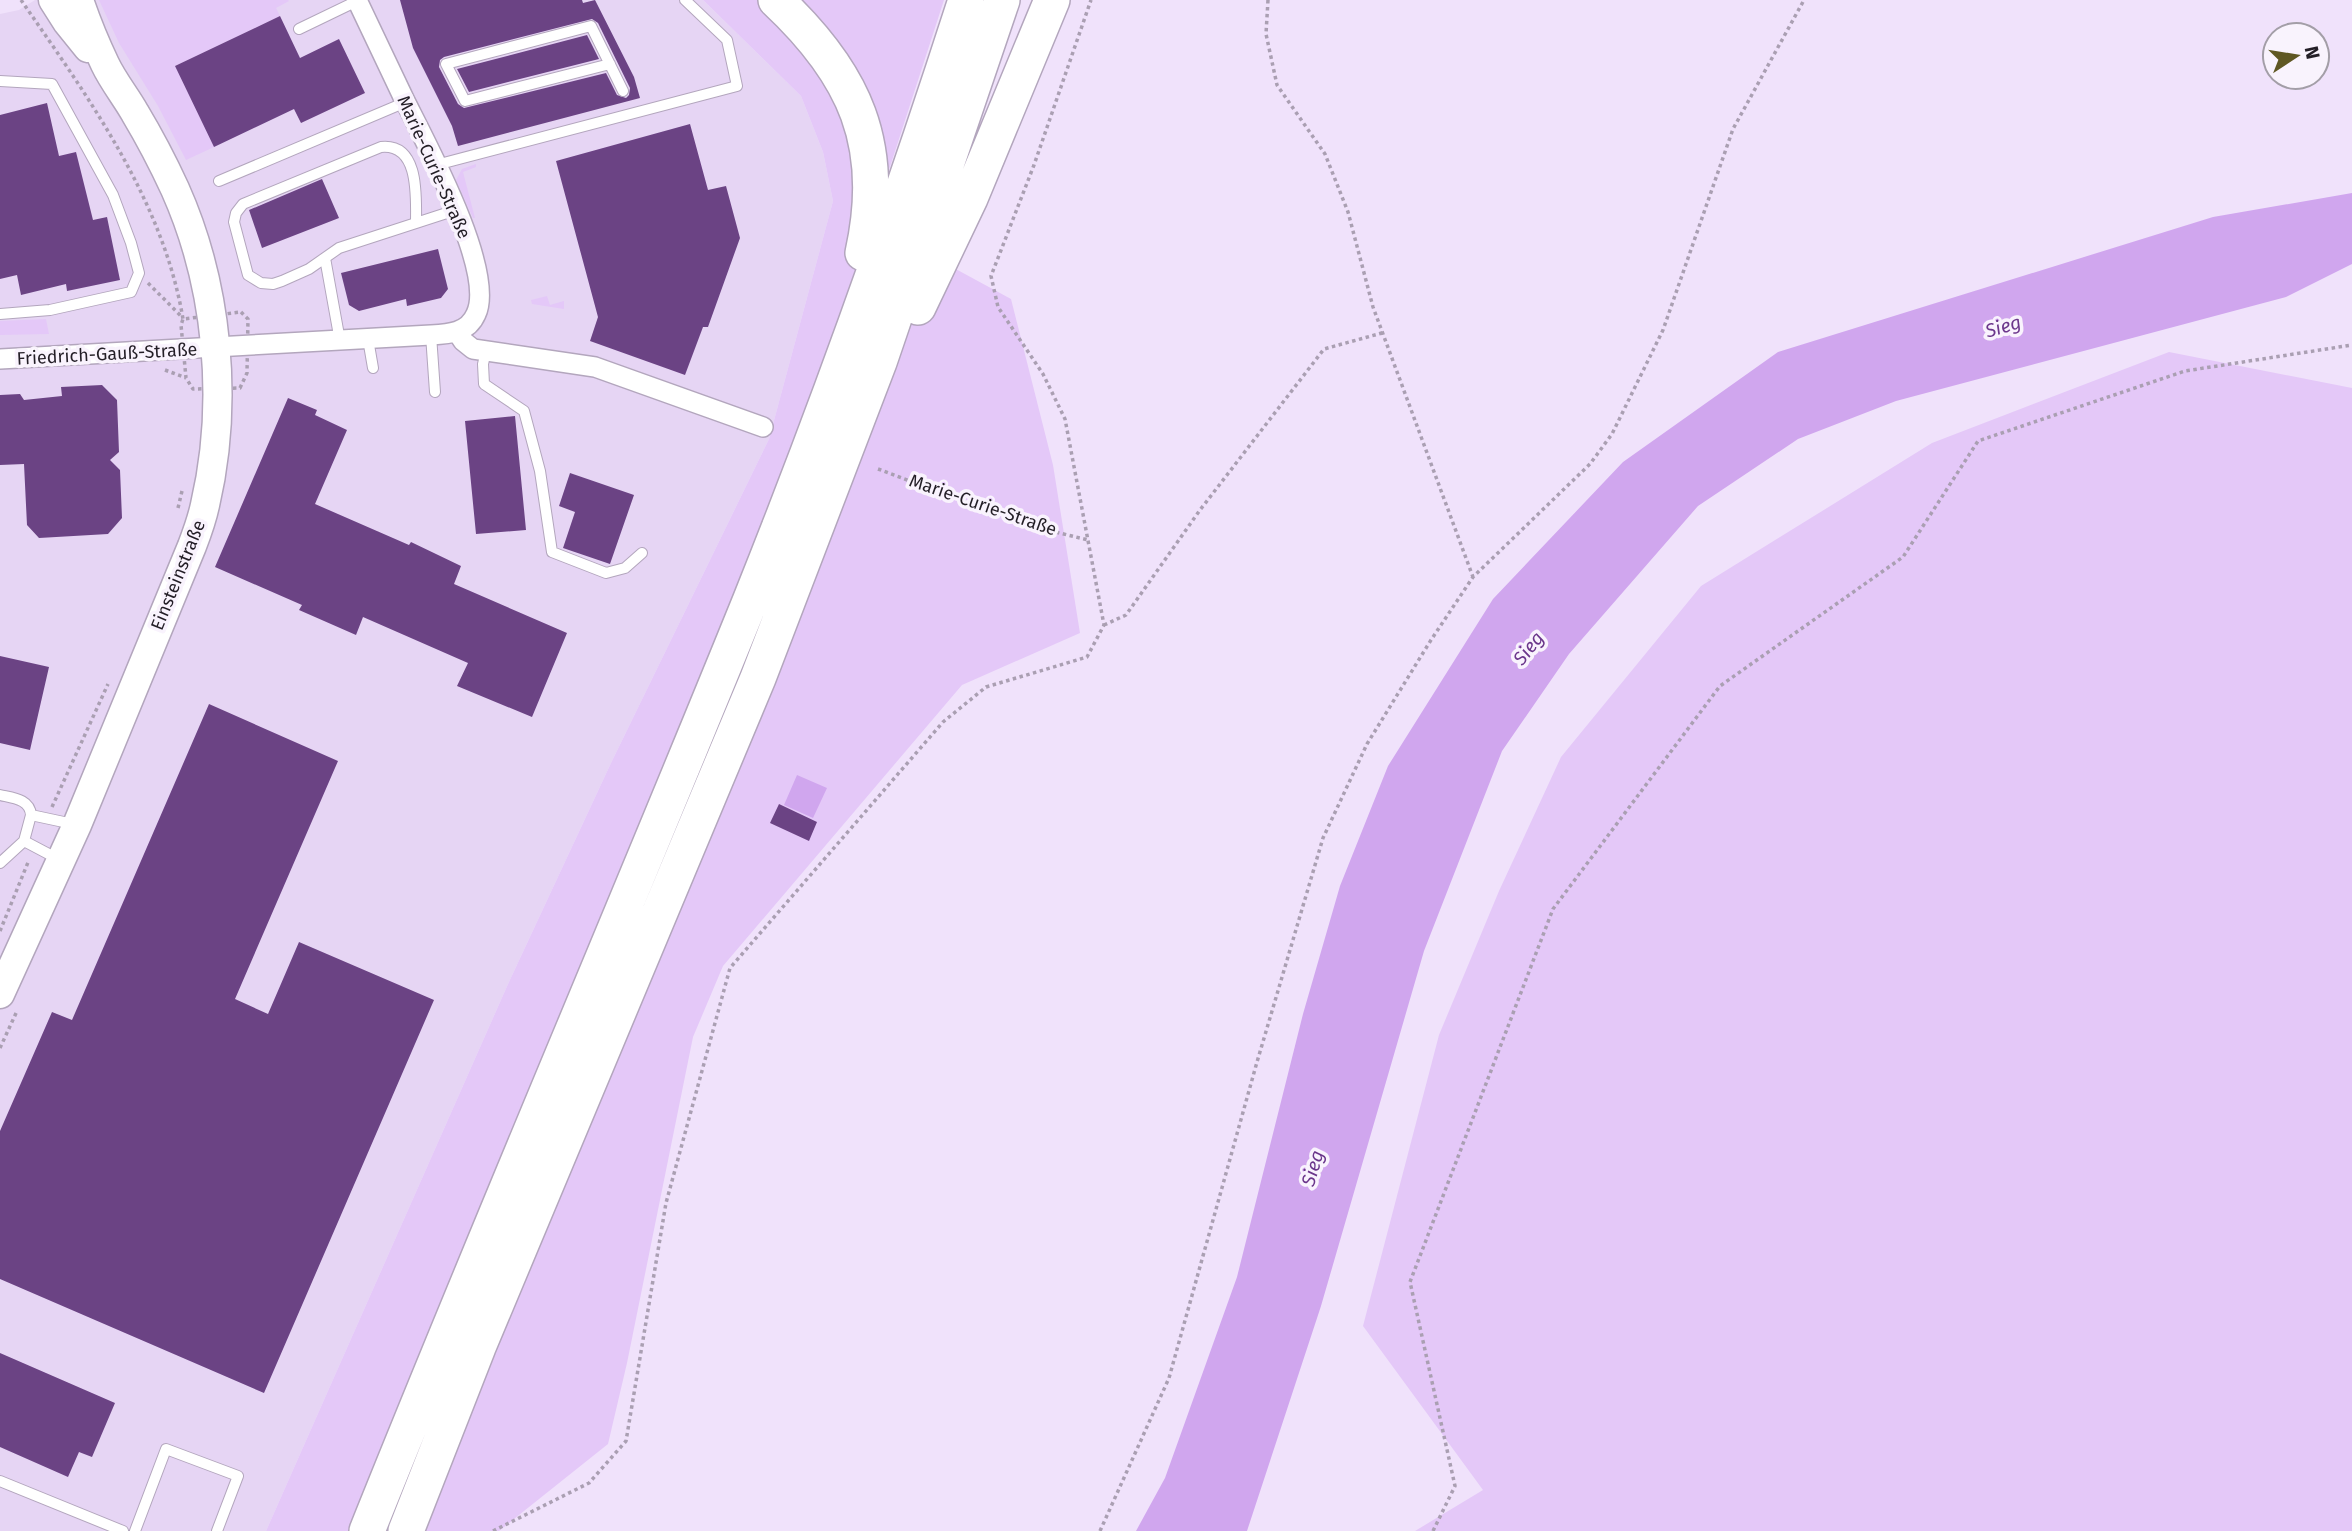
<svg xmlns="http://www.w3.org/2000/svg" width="2352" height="1531" font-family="'Fira Sans',sans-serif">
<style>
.built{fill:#e6d5f4}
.green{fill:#e4c8f8}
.water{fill:#d0a6ee}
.building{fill:#6b4384;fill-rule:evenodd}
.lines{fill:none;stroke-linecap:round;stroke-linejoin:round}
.lane-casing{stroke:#b3a6bd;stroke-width:12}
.street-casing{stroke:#b3a6bd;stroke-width:22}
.secondary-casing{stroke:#b3a6bd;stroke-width:31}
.highway-casing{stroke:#b3a6bd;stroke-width:38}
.path{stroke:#aa9fb2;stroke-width:3.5;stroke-dasharray:3.5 3.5;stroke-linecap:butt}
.lane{stroke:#fff;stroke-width:10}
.street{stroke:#fff;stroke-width:19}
.secondary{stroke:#fff;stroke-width:28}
.highway{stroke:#fff;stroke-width:35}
.labels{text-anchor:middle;stroke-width:7;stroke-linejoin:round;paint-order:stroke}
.street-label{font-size:18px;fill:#231e26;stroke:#f9f3fd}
.water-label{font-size:19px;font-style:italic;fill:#6b368b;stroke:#f9f3fd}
</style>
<rect width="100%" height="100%" fill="#f0e2fb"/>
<!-- built -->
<path class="built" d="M35 0H703L801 96 823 152 833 201 769 439 611 763 508 984 266 1531H0V14L19 10Z"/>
<!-- green -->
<path class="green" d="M99 0H288L289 1 276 8 280 16 175 66 214 147 186 160 158 106 119 43Z
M703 0H759L798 36 845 109 858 216 1011 299 1053 465 1080 633 962 685 723 966 693 1037 627 1363 608 1444 499 1531H266L508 984 611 763 769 439 833 201 823 152 801 96Z
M792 0H944L887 176Z
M476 164V167L463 172 475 218H473L456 180 462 169Z
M547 296 550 305 564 301V309L532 304 531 300Z
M46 319 49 334 0 335V321Z
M2169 352 2352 388V1531H1415L1483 1490 1363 1326 1439 1035 1499 891 1561 757 1701 586 1932 443Z"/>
<!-- water -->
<path class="water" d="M2352 193V264L2286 297 1896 401 1798 439 1698 506 1569 654 1502 751 1424 951 1321 1306 1247 1531H1136L1165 1478 1237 1277 1303 1014 1340 886 1388 766 1493 599 1623 462 1778 352 2213 217Z
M797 775 827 788 813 818 784 805Z"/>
<!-- building -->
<path class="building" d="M400 0H582L583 3 595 0 634 77 640 98 458 146 452 126 413 48ZM592 19 598 23 630 88 629 95 626 98 617 95 606 73 464 108 458 104 439 67 440 60 444 57Z
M280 16 300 58 339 39 365 93 301 123 294 109 214 147 175 66Z
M587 35 599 59 469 92 457 69Z
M47 103 59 156 76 152 93 220 107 217 120 280 67 291 66 284 21 295 17 275 0 279V115Z
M690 124 708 190 726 186 740 238 708 327H703L685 375 590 341 598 317 556 161Z
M322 179 339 218 262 248 249 210Z
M438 249 448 289 441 298 407 306 406 299 359 311 349 305 341 273Z
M102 385 117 400 119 452 110 460 120 470 122 518 108 534 39 538 27 525 24 464 0 465V395L20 394 24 400 62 396 61 387Z
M288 398 317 410 315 415 347 430 315 504 409 545 411 542 461 566 454 584 567 633 532 717 457 686 468 663 363 617 356 635 299 610 302 605 215 567Z
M515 416 526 530 476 534 465 421Z
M570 473 634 495 610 564 563 548 575 512 559 506Z
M0 656 49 667 30 750 0 743Z
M209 704 338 761 235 999 268 1014 299 942 434 1000 264 1393 0 1279V1131L52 1012 72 1020Z
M779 804 817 822 809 841 770 823Z
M0 1353 115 1403 92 1457 79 1452 68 1477 0 1447Z"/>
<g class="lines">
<!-- lane casing -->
<g class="lane-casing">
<path id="lane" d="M299 29 357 1
M610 64 465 101 446 64 591 26 623 91
M0 81 52 84 113 195 131 243 139 273 131 292 50 310 0 314
M436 165 737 86 727 40 685 0
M219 181 406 102
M416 223C416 198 420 143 381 147L243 204 236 213 234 222 248 275 261 283 273 284 282 281 309 269 339 248 456 210
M325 258 340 341
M431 335 435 392
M368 339 373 368
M486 351 483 364 484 384 524 411 540 471 552 552 606 573 625 568 642 553
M0 795C13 798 30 799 31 815L73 824
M24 841 31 815
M0 863 24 841 60 860
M0 1481 123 1531
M135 1531 166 1449 238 1476 217 1531"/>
</g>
<!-- street casing -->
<g class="street-casing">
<path id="street" d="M457 332 463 341 473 349 595 367 763 427
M0 359 431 335C449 334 468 333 476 314 496 272 426 143 405 101 389 67 373 34 357 0"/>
</g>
<!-- secondary casing -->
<g class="secondary-casing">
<path id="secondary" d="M53 0 67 22 88 48
M0 994 77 825 192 546C197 533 202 519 205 505 229 402 218 285 175 189 163 163 150 138 135 113 126 97 113 81 105 64 95 43 86 21 79 0"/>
</g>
<!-- highway casing -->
<g class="highway-casing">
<path id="highway" d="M776 0C855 74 887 145 863 253
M918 307 970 198 1052 0
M367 1531C492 1219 625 910 751 599 830 402 901 202 966 0
M406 1531 478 1347 758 678 879 362 1002 0"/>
</g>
<!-- path -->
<path class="path" d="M21 0C88 97 163 200 183 319
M1268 0 1266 34 1277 85 1325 154 1348 212 1373 307 1473 577
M148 283 182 317
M241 312 248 319 247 373 240 388 193 389 186 378 181 325 183 319Z
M165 370 186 378
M878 469 1027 525 1088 540
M178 508 182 491
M1104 625 1126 615 1200 510 1324 349 1382 333
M52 807 108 684
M0 931 29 860
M0 1048 17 1011
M493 1531 589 1483 626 1441 666 1203 730 968 943 722 986 687 1087 657 1104 625 1065 419 1043 374 998 307 991 276 1034 165 1091 0
M1100 1531 1169 1378 1257 1062 1323 838 1367 744 1431 640 1473 577 1590 464 1612 434 1663 330 1733 129 1804 0
M1433 1531 1455 1486 1410 1282 1553 909 1720 686 1903 557 1978 441 2185 371 2352 345"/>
<!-- lane -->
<use href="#lane" class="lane"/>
<!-- street -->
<use href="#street" class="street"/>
<!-- secondary -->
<use href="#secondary" class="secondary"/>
<!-- highway -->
<use href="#highway" class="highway"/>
</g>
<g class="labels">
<!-- street labels -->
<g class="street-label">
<text transform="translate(434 167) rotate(66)" y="6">Marie-Curie-Straße</text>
<text transform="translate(107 354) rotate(-3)" y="6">Friedrich-Gauß-Straße</text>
<text transform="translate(983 505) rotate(19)" y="6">Marie-Curie-Straße</text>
<text transform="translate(178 575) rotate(-68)" y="6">Einsteinstraße</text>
</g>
<!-- water labels -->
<g class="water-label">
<text transform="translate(2003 326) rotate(-16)" y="7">Sieg</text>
<text transform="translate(1528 648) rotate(-52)" y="7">Sieg</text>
<text transform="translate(1312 1168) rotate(-73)" y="7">Sieg</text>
</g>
</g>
<!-- north arrow -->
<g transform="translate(2296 56) rotate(78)"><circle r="33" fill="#f9f3fd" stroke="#a39ea7" stroke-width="2"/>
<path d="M0-5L12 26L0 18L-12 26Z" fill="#5f5723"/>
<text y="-10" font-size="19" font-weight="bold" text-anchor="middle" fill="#231e26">N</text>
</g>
</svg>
